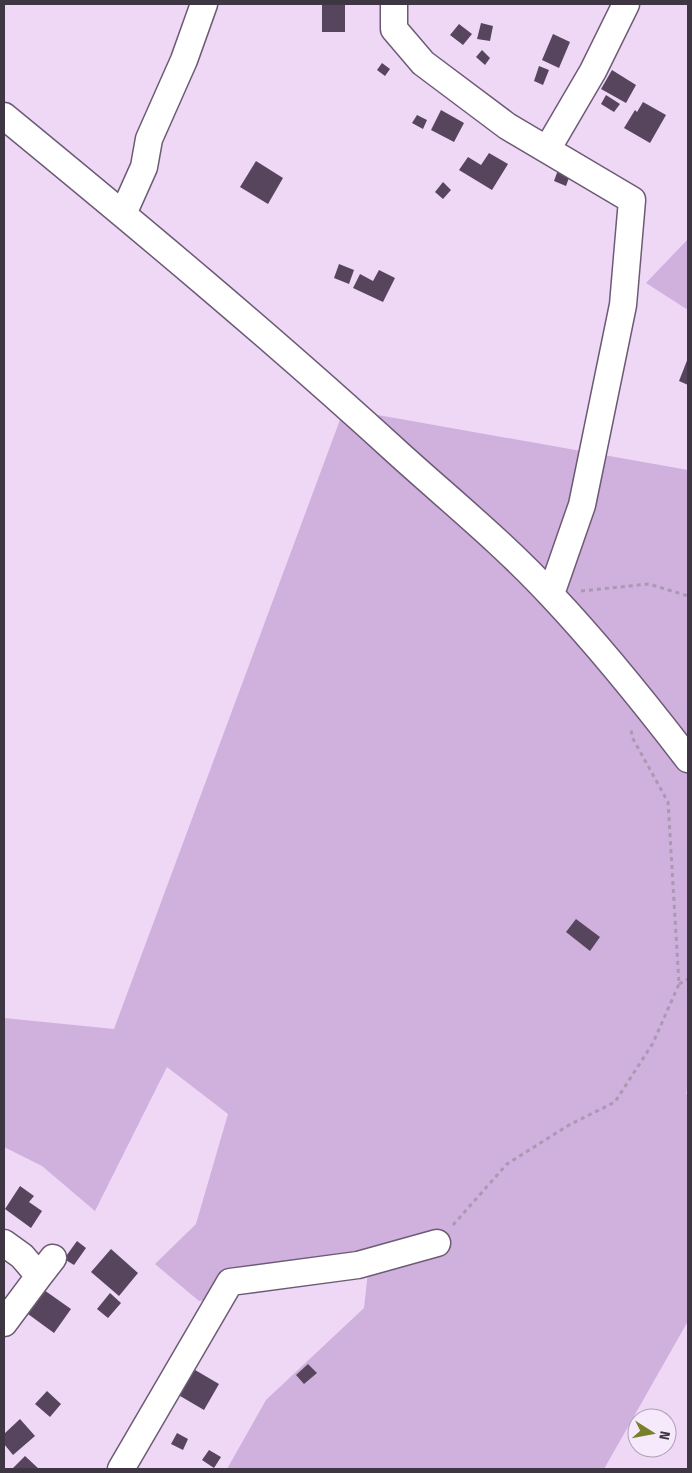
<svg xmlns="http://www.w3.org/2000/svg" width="692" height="1473" font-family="'Fira Sans Condensed',sans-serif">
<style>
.green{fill:#d0b0dd}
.building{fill:#57455e}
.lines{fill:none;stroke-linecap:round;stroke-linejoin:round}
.minor-casing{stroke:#6d5b75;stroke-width:29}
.path{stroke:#aa99b1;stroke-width:3;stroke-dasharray:4 4;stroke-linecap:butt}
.minor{stroke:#fff;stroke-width:26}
</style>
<rect width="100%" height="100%" fill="#eed8f6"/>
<!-- green -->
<path class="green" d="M688 239V310L646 283Z
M344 409 688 470V1088L686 1093 688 1095V1321L604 1469H227L266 1400 364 1308 368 1272 199 1301 155 1264 196 1224 228 1114 167 1067 95 1211 42 1166 4 1147V1018L114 1029Z"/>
<!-- building -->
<path class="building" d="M322 5H345V32H322Z
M481 23 493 26 490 41 477 39Z
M459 24 472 34 463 45 450 35Z
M553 34 570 42 559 68 542 60Z
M482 50 490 58 485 65 476 57Z
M382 63 390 69 385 76 377 70Z
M539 66 549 70 543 85 534 81Z
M612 70 636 85 626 103 601 89Z
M606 95 620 104 614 112 601 104Z
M643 102 666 115 650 143 624 128 635 110 637 112Z
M441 110 464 123 454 142 431 130Z
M417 115 427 120 423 129 412 123Z
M489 153 508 164 492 190 459 170 468 157 481 165Z
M256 161 283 178 268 204 240 187Z
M558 170 570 175 566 186 554 181Z
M443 182 451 190 443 199 435 192Z
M339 264 354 270 349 284 334 278Z
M379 270 395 278 383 302 353 288 360 274 373 281Z
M688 358V385L679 381Z
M576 919 600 937 590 951 566 932Z
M20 1186 34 1196 29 1202 42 1211 31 1228 5 1209Z
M77 1241 86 1248 74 1265 64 1259Z
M111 1249 138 1273 119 1296 91 1272Z
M44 1290 71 1309 54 1333 28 1314Z
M110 1293 121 1303 108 1318 97 1309Z
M308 1364 317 1373 304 1384 296 1375Z
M190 1367 219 1384 204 1410 175 1393Z
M47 1391 61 1404 50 1417 35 1404Z
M20 1419 35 1436 13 1455 4 1444V1434Z
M177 1433 188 1439 183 1450 171 1444Z
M209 1450 221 1457 214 1468 202 1460Z
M25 1456 39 1469H12Z"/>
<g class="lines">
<!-- minor casing -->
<g class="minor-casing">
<path id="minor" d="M394 4V29L423 63 507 126 632 200 623 305 582 505 551 594
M4 116C138 226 271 337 399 454 451 501 505 545 552 596 601 648 645 703 688 759
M548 148 593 71 626 4
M123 214 144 167 149 139 184 60 204 4
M4 1243 22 1256 39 1276 53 1258
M4 1323 39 1276
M121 1469 230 1282 358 1265 437 1243"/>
</g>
<!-- path -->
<path class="path" d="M581 591 649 584 688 596
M679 984 688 979
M453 1225 507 1164 569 1125 615 1102 653 1043 679 984 668 802 632 737 631 728"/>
<!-- minor -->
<use href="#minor" class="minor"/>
</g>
<!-- border -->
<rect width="692" height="1473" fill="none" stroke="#3e3642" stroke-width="10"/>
<!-- north arrow -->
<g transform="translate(652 1433) rotate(101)"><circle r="24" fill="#f6e9fb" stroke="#aca1b1"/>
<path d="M0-4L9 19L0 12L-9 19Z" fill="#78802b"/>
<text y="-8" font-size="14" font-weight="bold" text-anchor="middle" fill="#3e3642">N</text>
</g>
</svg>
